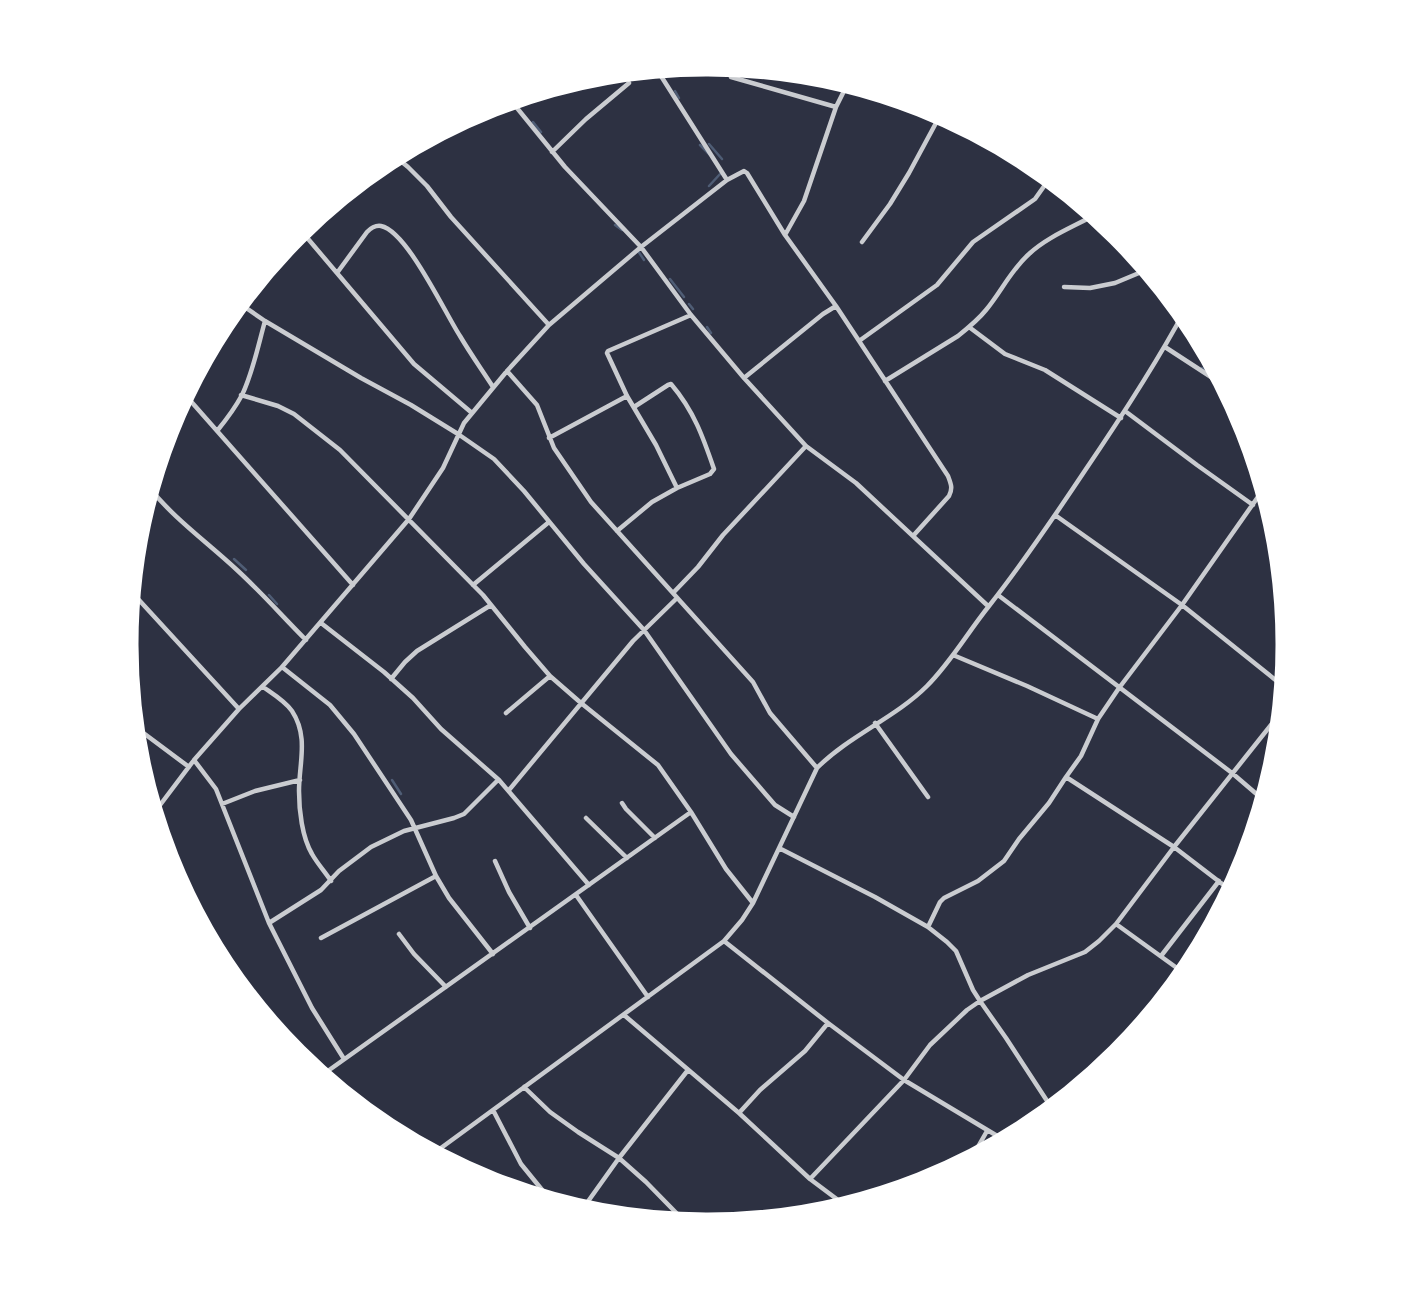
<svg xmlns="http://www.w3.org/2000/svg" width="1414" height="1289" font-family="'Work Sans',sans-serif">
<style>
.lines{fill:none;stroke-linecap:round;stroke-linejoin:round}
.stream{stroke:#4f5d75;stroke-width:2.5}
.minor{stroke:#caccd0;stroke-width:4.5}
.rim{fill:none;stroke:#fff;stroke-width:9}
</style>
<rect width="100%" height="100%" fill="#2d3142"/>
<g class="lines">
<!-- stream -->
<path class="stream" d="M675 91 679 98
M533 122 541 132
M709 144 722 159
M700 145 709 154
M709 186 721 173
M615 225 622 230
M638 251 644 260
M670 279 684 297
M689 304 693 309
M707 327 711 333
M1202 368 1215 376
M1221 380 1228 384
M234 559 246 570
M269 595 277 604
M392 780 401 794"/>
<!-- minor -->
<path class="minor" d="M654 65 727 180 744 171 747 173 785 235 836 306 948 476C951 484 953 488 949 496L913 536
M731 77 836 107
M508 97 565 167 641 247 691 315 744 378 806 446 856 483 988 606
M552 152 586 119 629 83
M391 153 408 167 427 186 451 217 549 325
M298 227 414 364 472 413
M785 235 804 201 836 107 850 79
M862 242 890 204 909 173 943 110
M337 273 367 232C371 228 375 225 381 226 407 231 445 313 460 336 470 353 482 370 493 387
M1064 287 1090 288 1115 283 1151 268
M236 301 265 321 361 378 411 405 458 434 494 459 524 491 584 564 644 630 731 754 775 805 794 817
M969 327 1005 354 1045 370 1121 418
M859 341 937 285 973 242 1035 199 1052 175
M1165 347 1231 390
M507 371 537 405 554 448 591 502 753 682 770 713 817 768
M744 378 823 314 836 306
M885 381 958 336C968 328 978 320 986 310 1001 292 1011 270 1029 254 1048 236 1076 226 1098 213
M181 393 188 398 353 585
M241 395 278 406 294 414 340 450 483 595 525 647 550 676 581 703 658 765 691 812 726 869 753 903
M634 407 668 385 671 384C694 411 703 437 714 469L710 474 677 488
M1125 411 1197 465 1253 505
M217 431C226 420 235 408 242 395 253 372 258 346 265 321
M549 438 627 396
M147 485C173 518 207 542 237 570 261 592 283 617 306 640
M1055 515 1182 605 1288 690
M617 531 652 502 677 488 656 445 627 396 607 353 608 351 691 315
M473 585 549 522
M128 588 239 709
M673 593 698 567 723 535 806 446
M998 595 1232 773 1267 803
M321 623 384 672 413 698 441 729 499 780 589 885
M953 655 1027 686 1098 719
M282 667 330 705 354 734 411 820 436 876 449 898 493 954
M391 679 405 662 417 651 491 605
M263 687C273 694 285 701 292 711 309 737 299 763 299 791 299 810 302 837 312 854 317 863 325 872 331 881
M506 713 550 676
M130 723 189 767
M875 723 928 797
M194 760 216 789 269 923 312 1008 344 1059
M509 790 633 641 676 599
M622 803 626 809 655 838
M222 804 255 791 300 780
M151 817 194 760 239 709 282 667 409 519 443 468 464 423 507 371 549 325 641 247 727 180
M586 818 627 858
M779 848 875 897 928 927 947 942 956 951 973 990 980 1001 1006 1038 1053 1110
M495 861 509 892 530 928
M1234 893 1174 847 1066 777 1081 756 1098 719 1119 688 1182 605 1267 484
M576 895 648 997
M269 923 321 890 339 871 371 847 404 831 454 818 464 814 498 780
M928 927 940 902 944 898 978 881 1004 861 1019 839 1049 803 1066 777
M399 934 414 954 446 987
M321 938 436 876
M724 941 828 1023 904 1080 1009 1143
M1161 956 1219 881
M1188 976 1116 924 1174 847 1286 706
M624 1015 739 1113 810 1179 850 1209
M318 1078 691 812
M524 1087 550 1112 578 1132 619 1158 646 1182 691 1228
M493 1110 521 1164 556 1207
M739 1113 760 1090 805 1051 828 1023
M1050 1116 1057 1106 1071 1099
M430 1156 724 941 742 920 753 903 817 768C850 735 895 718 927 686 951 662 968 632 989 606 1023 563 1054 517 1084 472 1120 419 1155 366 1185 310
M967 1166 987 1131
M810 1179 904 1080 930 1045 967 1010 980 1001 1028 975 1085 952 1099 941 1116 924
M579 1214 619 1158 688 1070"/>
</g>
<!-- crop -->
<path d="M0 0H1414V1289H0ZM706 72H708A572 572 0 0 1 1280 644V645A572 572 0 0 1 708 1217H706A572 572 0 0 1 134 645V644A572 572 0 0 1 706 72Z" fill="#fff" fill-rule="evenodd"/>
<path class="rim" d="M706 72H708A572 572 0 0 1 1280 644V645A572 572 0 0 1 708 1217H706A572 572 0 0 1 134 645V644A572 572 0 0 1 706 72Z"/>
</svg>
